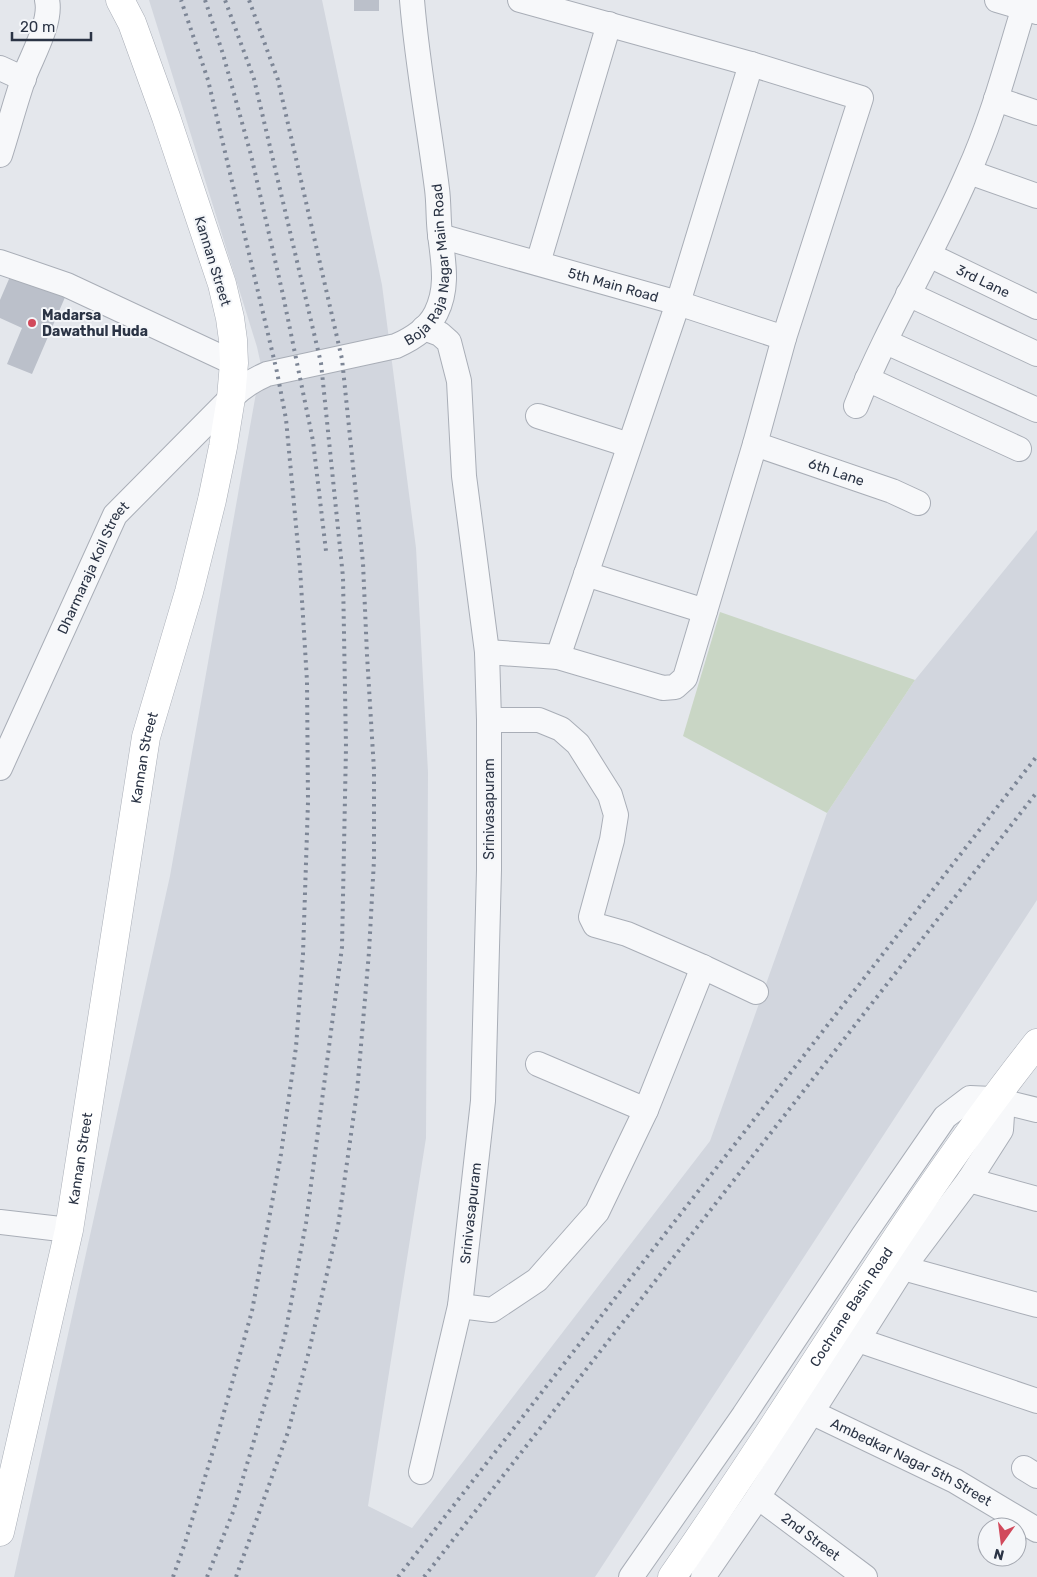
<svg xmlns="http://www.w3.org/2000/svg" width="1037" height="1577" font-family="Rubik,sans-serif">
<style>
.built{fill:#d2d6de}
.green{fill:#c9d6c5}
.building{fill:#bbc0ca}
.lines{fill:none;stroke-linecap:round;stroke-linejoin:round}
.street-casing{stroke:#a9aeb7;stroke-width:26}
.secondary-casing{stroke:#a9aeb7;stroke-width:29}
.street{stroke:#f7f8fa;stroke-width:24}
.secondary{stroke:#fff;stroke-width:28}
.rail{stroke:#7d8696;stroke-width:4;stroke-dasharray:2.5 5;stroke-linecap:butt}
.poi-dot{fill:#d1495b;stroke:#f4f6f9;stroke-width:2}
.labels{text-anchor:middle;stroke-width:4;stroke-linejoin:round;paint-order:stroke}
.street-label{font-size:14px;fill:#2b3445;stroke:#f4f6f9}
.poi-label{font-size:14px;font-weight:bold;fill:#2b3445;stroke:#f4f6f9;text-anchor:start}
</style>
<rect width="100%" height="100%" fill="#e4e7ec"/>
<!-- built -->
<path class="built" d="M149 0H322L382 285 416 548 428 772 426 1138 368 1506 412 1528 710 1141 827 813 915 680 1037 530V900L595 1577H14L170 876 261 365 257 347Z"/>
<!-- green -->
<path class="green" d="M720 612 915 680 827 813 683 736Z"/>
<!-- building -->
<path class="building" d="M354 0H379V11H354Z
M12 272 66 295 32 374 7 364 22 328 0 318V300Z"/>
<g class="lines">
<!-- street casing -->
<g class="street-casing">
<g id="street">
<path d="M997 0 1037 12"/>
<path d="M0 68 24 79"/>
<path d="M996 99 1037 113"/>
<path d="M0 155C8 130 15 103 24 77 32 56 52 22 47 0"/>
<path d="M969 172 1037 196"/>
<path id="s1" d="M440 236 678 303 784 338"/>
<path id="s2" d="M929 255 1037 307"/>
<path d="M0 262 67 285 234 363"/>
<path d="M538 263 609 24"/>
<path d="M908 294 1037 354"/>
<path d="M886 342 1037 410"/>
<path d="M867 379 1019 449"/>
<path d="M856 406C888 326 934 252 968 173 992 121 1007 62 1024 7"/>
<path d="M538 416 629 445"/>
<path id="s3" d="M755 444 892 491 918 503"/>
<path d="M586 574 705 611"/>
<path d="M487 652 558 657 663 688 675 687 685 678 755 444 784 338 861 98 751 64 520 0"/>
<path d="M558 657 678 303 751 64"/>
<path d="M489 720H539L561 729 578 744 610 795 616 815 612 840 591 917 595 925 627 934 703 967 756 992"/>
<path id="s4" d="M0 768 115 515 231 398C242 387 253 380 267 374L396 346C412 339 428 329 436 313 449 287 443 261 440 234 438 219 439 204 437 189 429 126 417 63 412 0"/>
<path d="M538 1064 646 1110"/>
<path d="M969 1180 1037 1199"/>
<path d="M0 1222 69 1230"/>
<path d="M903 1268 1037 1305"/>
<path d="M460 1306 492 1310 537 1280 597 1212 646 1110 703 967"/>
<path d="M858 1340 1037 1401"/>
<path id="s5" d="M811 1412 955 1481 1037 1530"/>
<path d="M1024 1468 1037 1476"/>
<path id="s6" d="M421 1472 460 1306 483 1101 489 870V720L487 652 464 476 459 381 449 342 440 334 424 328"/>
<path id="s7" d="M758 1497 865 1577"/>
<path d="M631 1577 744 1415 863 1236 945 1117 970 1098 992 1099 1037 1110"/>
<path d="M703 1577 758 1497 903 1268 969 1180 1001 1130 1002 1115 992 1099"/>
</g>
</g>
<!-- secondary casing -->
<g class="secondary-casing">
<g id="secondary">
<path id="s8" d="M0 1532 69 1230 146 737 189 592 212 500 223 447 231 398 234 363 233 340 230 318 222 284 166 117 132 23 120 0"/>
<path id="s9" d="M672 1577C796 1401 903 1212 1037 1043"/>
</g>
</g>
<!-- street -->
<use href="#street" class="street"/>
<!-- secondary -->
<use href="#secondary" class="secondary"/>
<!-- rail -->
<path class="rail" d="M205 0 223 54 251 155 283 295 313 441 326 551
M173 1577 185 1543 216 1441 252 1311 281 1154 296 1047 303 954 308 802 307 681 300 568 286 419 277 372 208 80 181 0
M207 1577 233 1512 285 1335 306 1223 342 947 346 747 343 577 321 363 254 79 225 0
M236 1577 288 1432 309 1351 338 1226 357 1092 369 952 374 860V770L367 655 363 563 342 359 278 80 249 0
M398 1577 1037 756
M424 1577 1037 792"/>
</g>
<!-- markers -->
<circle class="poi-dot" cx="32" cy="323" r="5"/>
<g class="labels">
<!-- street labels -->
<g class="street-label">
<text transform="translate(213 261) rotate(73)" y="5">Kannan Street</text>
<text dy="5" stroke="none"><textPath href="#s4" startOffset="715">Boja Raja Nagar Main Road</textPath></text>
<text dy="5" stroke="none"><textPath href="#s2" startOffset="60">3rd Lane</textPath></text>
<text dy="5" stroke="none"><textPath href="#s1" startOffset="180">5th Main Road</textPath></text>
<text dy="5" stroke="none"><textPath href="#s3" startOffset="86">6th Lane</textPath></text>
<text dy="5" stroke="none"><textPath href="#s4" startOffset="221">Dharmaraja Koil Street</textPath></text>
<text dy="5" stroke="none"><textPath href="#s8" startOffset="788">Kannan Street</textPath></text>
<text transform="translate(489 809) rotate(-90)" y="5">Srinivasapuram</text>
<text dy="5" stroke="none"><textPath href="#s8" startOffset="382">Kannan Street</textPath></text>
<text dy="5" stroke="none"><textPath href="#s6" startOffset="264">Srinivasapuram</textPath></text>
<text dy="5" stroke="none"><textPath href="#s9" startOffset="324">Cochrane Basin Road</textPath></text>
<text dy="5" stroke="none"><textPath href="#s5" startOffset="112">Ambedkar Nagar 5th Street</textPath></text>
<text dy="5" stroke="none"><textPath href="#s7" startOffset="66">2nd Street</textPath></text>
</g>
<!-- poi labels -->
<g class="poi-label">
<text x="42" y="320">Madarsa<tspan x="42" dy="16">Dawathul Huda</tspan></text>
</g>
</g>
<!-- north arrow -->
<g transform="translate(1002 1542) rotate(194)"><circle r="24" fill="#f4f6f9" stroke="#a4a8b1"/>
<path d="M0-4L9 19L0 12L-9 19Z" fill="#d1495b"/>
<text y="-8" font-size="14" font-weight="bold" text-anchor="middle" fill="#2b3445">N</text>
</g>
<!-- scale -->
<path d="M12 32v8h79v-8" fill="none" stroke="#2b3445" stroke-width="2.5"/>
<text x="20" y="32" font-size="15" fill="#2b3445" stroke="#f4f6f9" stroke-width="4" paint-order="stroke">20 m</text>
</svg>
